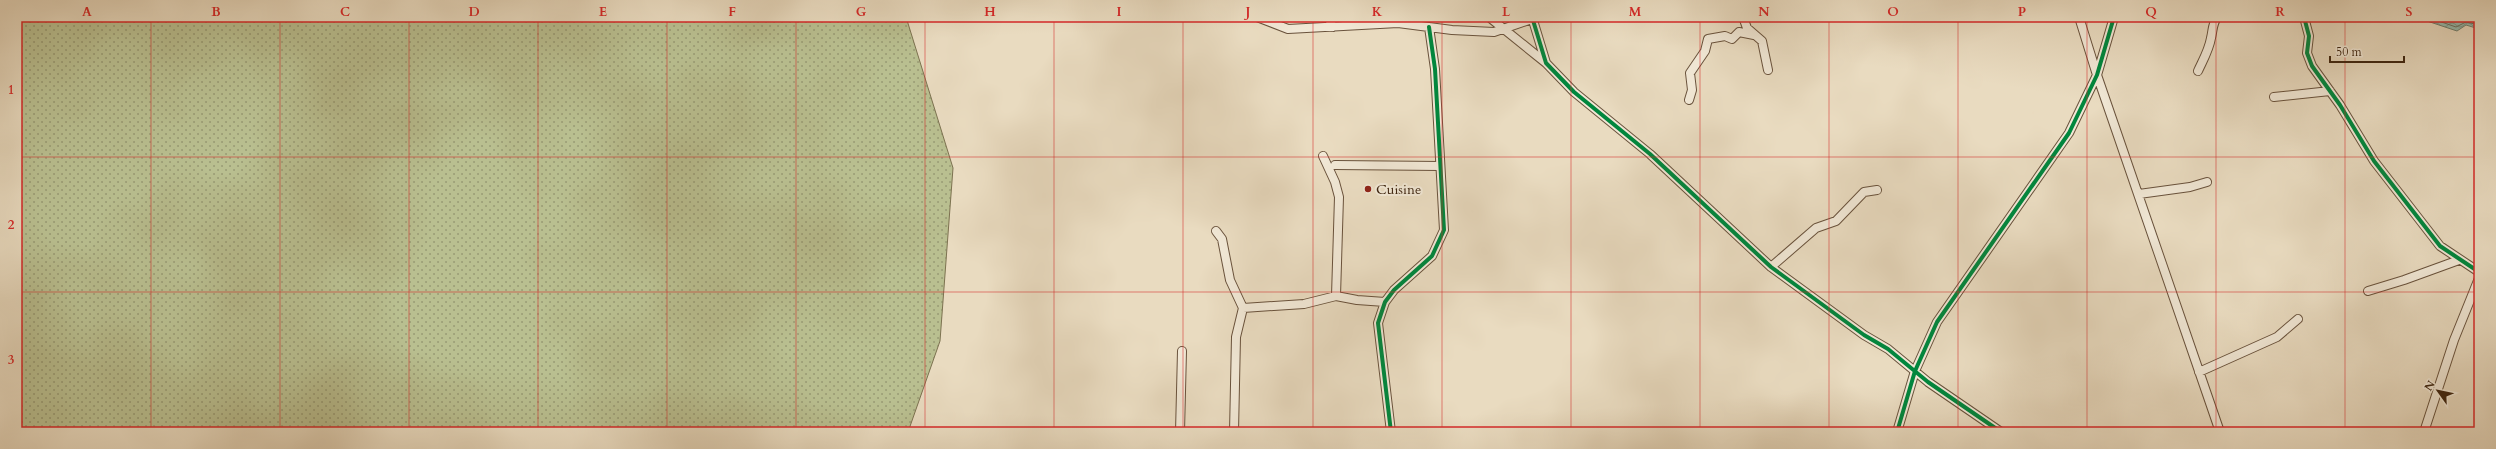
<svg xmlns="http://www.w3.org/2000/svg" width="2496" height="449" font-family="Cardo,serif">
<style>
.grass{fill:url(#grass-dots);stroke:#7c7250}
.water{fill:url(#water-waves);stroke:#737f6f}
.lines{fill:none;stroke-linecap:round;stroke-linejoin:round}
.shore{stroke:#6a7060;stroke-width:1}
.minor-casing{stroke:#69523c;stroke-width:10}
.minor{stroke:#f1e8d6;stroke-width:8}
.cycleway-casing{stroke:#f1e8d6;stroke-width:6}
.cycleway{stroke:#00873e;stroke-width:4}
.grid{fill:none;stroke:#d62828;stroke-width:1;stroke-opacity:0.55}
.poi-dot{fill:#8f2418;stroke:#f1e8d6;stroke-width:1.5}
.labels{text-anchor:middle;stroke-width:4;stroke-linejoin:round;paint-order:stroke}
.poi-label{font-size:14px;fill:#3e2510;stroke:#f1e8d6;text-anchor:start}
.neatline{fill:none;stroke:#d62828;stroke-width:1.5}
.grid-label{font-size:13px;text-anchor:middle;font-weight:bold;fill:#d62828}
</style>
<defs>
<pattern id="grass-dots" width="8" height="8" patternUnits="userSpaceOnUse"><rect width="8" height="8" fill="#b9bf90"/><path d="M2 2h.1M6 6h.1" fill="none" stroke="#989b74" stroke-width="1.8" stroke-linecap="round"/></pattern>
<pattern id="water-waves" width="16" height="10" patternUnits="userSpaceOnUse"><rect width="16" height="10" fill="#97bbaf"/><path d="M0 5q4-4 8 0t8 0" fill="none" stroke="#7d988d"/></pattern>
</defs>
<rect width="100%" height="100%" fill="#e9dbc0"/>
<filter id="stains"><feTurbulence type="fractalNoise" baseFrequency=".005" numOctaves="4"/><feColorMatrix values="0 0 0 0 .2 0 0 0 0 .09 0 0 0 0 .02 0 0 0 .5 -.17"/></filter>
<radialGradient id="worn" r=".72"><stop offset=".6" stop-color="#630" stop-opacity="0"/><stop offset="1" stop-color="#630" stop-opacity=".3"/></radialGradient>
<!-- grass -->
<path class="grass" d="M17 17H906L953 168 940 341 908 432H17Z"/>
<!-- water -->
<path class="water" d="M2415 17H2479V29L2466 25 2457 31Z"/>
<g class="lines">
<!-- shore -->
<path class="shore" d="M2427 17 2456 27 2466 22 2479 25"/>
<!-- minor casing -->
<g class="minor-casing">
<path id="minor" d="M1257 17 1288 29 1398 23 1452 30 1494 32 1532 19
M1328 17 1333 27
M1489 17 1546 63
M1532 17 1546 63 1574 92 1650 154 1771 267 1864 335 1888 349 1928 382 2001 432
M1743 17 1747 28 1762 41 1768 70
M2079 17 2097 75 2220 432
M2304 17 2309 36 2307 53 2312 66 2340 105 2374 161 2440 246 2479 272
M2198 71C2203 60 2209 50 2211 38 2213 30 2212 25 2217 17
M2274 97 2330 91
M1689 100 1692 90 1690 73 1705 51 1708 39 1725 36 1732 39 1739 32 1754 35
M1323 156 1335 182 1339 197 1336 296
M1335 165 1440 166
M2139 194 2190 187 2207 182
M1216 231 1222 239 1230 280 1243 308 1236 337 1234 432
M1771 267 1816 228 1836 221 1864 192 1877 190
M2368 291 2404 280 2459 260
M1243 308 1304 304 1336 296 1357 300 1385 302
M2199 372 2277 337 2298 319
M1180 432 1182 351
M1391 432 1378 323 1385 302 1394 290 1432 256 1444 230 1435 69 1429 27
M1897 432 1915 371 1937 322 2069 133 2097 75 2114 17
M2424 432 2454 340 2479 278"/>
</g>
<!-- minor -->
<use href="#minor" class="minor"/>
<!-- cycleway casing -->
<g class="cycleway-casing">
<path id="cycleway" d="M1532 17 1546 63 1574 92 1650 154 1771 267 1864 335 1888 349 1928 382 2001 432
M2304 17 2309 36 2307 53 2312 66 2340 105 2374 161 2440 246 2479 272
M1391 432 1378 323 1385 302 1394 290 1432 256 1444 230 1435 69 1429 27
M1897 432 1915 371 1937 322 2069 133 2097 75 2114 17"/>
</g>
<!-- cycleway -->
<use href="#cycleway" class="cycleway"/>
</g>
<!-- grid -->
<path class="grid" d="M151 17V432M280 17V432M409 17V432M538 17V432M667 17V432M796 17V432M925 17V432M1054 17V432M1183 17V432M1313 17V432M1442 17V432M1571 17V432M1700 17V432M1829 17V432M1958 17V432M2087 17V432M2216 17V432M2345 17V432M17 157H2479M17 292H2479"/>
<!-- markers -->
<circle class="poi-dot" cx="1368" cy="189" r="4"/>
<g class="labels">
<!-- poi labels -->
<g class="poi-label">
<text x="1376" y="194">Cuisine</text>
</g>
</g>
<!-- margin -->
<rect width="2496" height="449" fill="none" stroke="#e9dbc0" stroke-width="44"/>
<!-- north arrow -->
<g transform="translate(2438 391) rotate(303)" stroke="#f1e8d6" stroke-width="3" paint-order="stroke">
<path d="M0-3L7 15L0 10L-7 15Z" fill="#3e2510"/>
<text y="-6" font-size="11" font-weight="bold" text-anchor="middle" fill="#3e2510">N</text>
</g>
<!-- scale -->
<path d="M2330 56v6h74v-6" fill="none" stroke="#3e2510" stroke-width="2"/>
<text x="2336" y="56" font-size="12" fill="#3e2510" stroke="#f1e8d6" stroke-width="3" paint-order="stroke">50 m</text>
<rect x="22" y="22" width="2452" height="405" class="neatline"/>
<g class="grid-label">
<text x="87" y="16">A</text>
<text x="216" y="16">B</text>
<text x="345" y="16">C</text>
<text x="474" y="16">D</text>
<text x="603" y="16">E</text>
<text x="732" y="16">F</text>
<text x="861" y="16">G</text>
<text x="990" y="16">H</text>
<text x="1119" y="16">I</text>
<text x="1248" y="16">J</text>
<text x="1377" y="16">K</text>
<text x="1506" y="16">L</text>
<text x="1635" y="16">M</text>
<text x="1764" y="16">N</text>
<text x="1893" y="16">O</text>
<text x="2022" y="16">P</text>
<text x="2151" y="16">Q</text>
<text x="2280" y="16">R</text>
<text x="2409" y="16">S</text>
<text x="11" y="94">1</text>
<text x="11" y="229">2</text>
<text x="11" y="364">3</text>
</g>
<rect width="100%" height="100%" filter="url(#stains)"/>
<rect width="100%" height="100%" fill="url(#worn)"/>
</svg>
